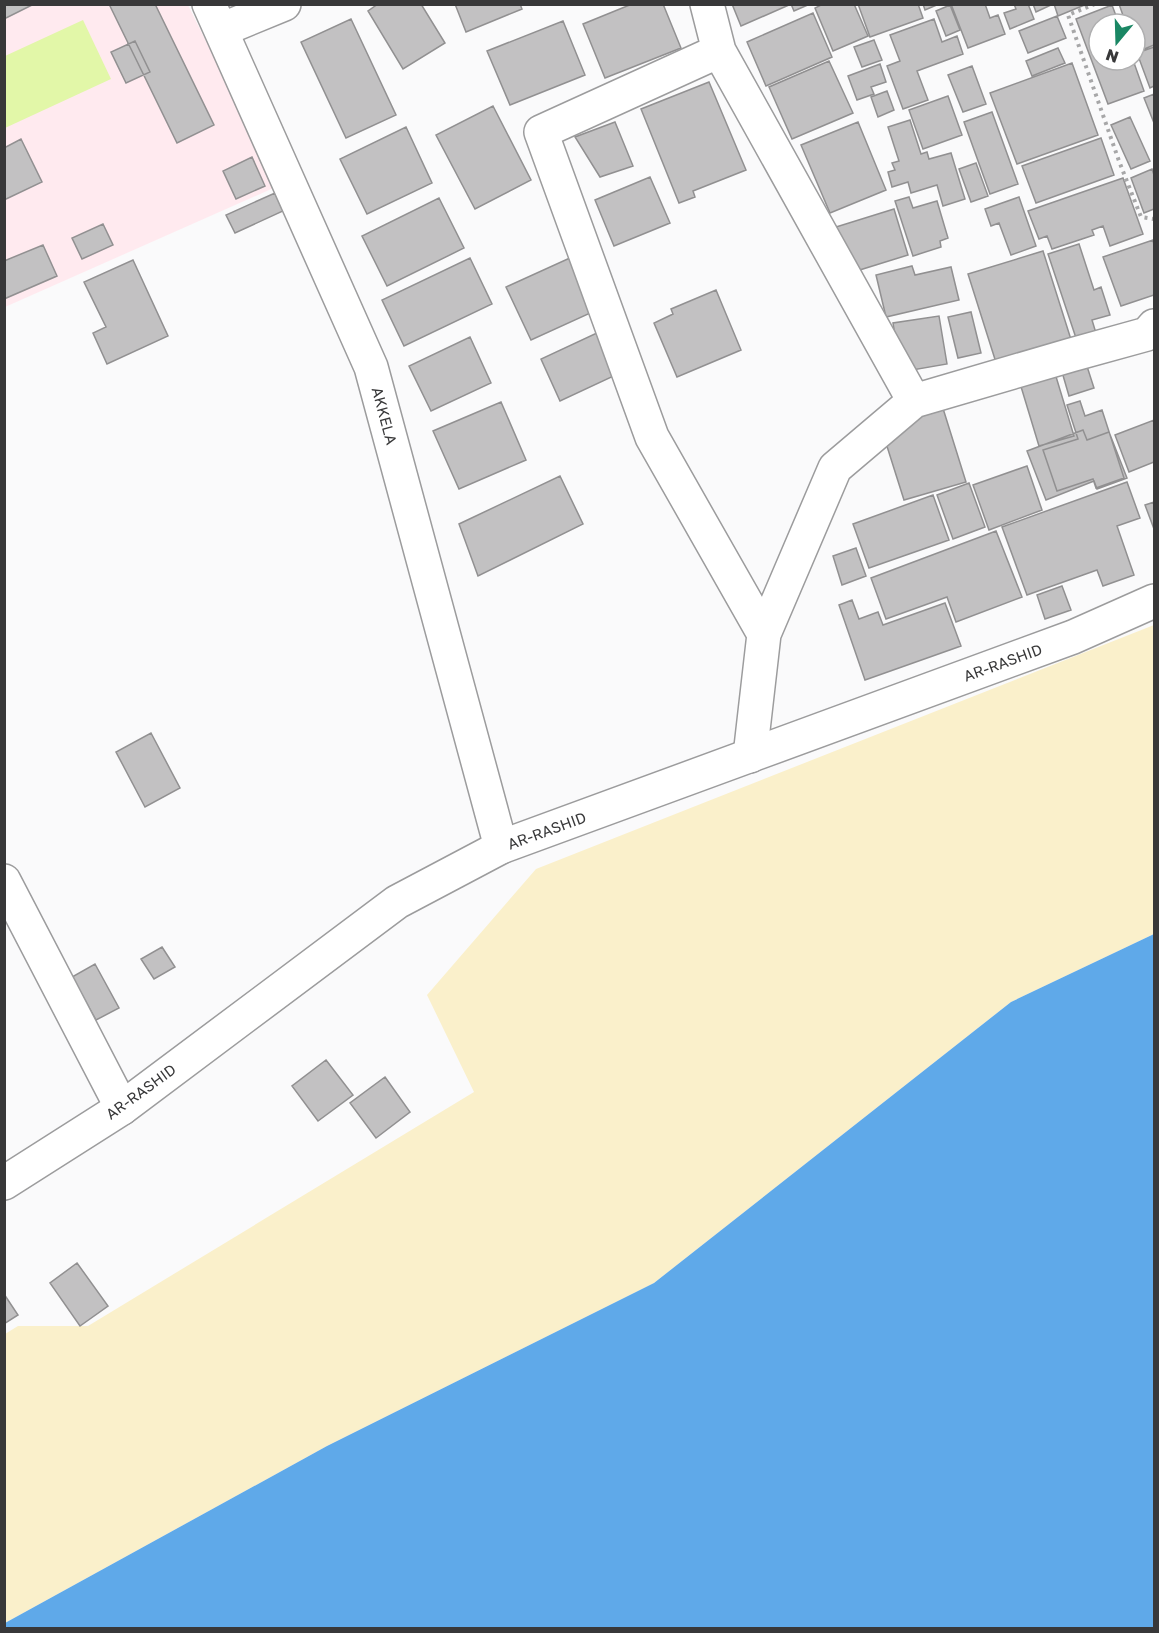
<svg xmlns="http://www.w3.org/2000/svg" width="1159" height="1633" font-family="'Golos Text',sans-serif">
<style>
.education{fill:#ffeaef}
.green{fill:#e2f7a8}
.sand{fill:#faf0cb}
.water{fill:#5fa9e9}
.building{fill:#c2c1c2;stroke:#919091;stroke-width:1.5}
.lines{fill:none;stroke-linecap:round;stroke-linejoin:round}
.minor-casing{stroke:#9c9c9d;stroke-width:36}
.major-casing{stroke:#9c9c9d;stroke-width:36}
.path{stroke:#a7a7a8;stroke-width:4;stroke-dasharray:3 4.5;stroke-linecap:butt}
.minor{stroke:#fff;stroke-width:33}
.major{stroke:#fff;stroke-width:33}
.labels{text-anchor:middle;stroke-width:5;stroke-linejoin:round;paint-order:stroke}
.street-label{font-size:15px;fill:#383839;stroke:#fff}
</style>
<rect width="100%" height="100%" fill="#fafafb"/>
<!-- education -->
<path class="education" d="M5 5H188L278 186 5 307Z"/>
<!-- green -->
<path class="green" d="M83 20 111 79 5 128V56Z"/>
<!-- sand -->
<path class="sand" d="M1154 625V934L1011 1002 654 1283 327 1446 5 1623V1334L18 1326H88L474 1092 427 995 536 869Z"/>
<!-- water -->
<path class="water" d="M1154 934V1628H5V1623L327 1446 654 1283 1011 1002Z"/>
<!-- building -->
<path class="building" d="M4 4H34L4 19Z
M109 4H155L214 125 177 143Z
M378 4H421L445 43 403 69 368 11Z
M455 4H520L522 9 466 32Z
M632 4H663L681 48 605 78 583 24Z
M732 4H789V5L741 26Z
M791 4H810L794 11Z
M823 4H854L868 36 833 51 815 8Z
M858 4H918L923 18 870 37Z
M923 4H939L925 10Z
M951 4H985L990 18 998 15 1005 34 968 48Z
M1014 4H1028L1034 19 1010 29 1004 13 1016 9Z
M1033 4H1050L1051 5 1036 12Z
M1054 4H1087L1058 16Z
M1119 4H1154V45L1137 52 1135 47V24H1126Z
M950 5 960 30 946 36 936 11Z
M1112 5 1119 24H1099V60H1133L1144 91 1108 104 1076 19Z
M813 13 832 57 766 86 747 42Z
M1057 16 1066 38 1028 53 1019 31Z
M351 19 396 115 346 138 301 42Z
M934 19 942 42 957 36 963 54 917 71 928 100 903 109 887 66 900 61 890 35Z
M563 21 585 75 510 105 487 51Z
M874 40 882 60 862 67 854 47Z
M135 41 150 72 126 83 111 52Z
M1154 47V86L1150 88 1137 53Z
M1058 48 1065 63 1032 76 1026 61Z
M829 61 853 113 792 139 769 87Z
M1072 63 1098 135 1017 164 990 93Z
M880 64 886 82 871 87 874 94 857 100 848 76Z
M972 66 986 104 963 112 948 75Z
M709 82 746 170 693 191 695 197 679 203 641 109Z
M887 91 894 110 878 117 871 97Z
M1154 94V123L1144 98Z
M948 96 962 135 923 149 909 110Z
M493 106 531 180 475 209 436 135Z
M992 112 1018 184 990 194 964 122Z
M1130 117 1150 161 1131 169 1111 125Z
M910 120 921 154 927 152 929 159 951 153 965 199 943 206 937 185 911 193 908 182 892 187 888 172 895 170 892 163 899 161 888 127Z
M615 122 633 166 600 177 575 137Z
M858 122 886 190 830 213 801 145Z
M406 127 432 183 367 214 340 159Z
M1101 138 1114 175 1036 203 1022 166Z
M21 139 42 182 4 200V148Z
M252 157 265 186 236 199 223 171Z
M976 163 988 196 971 202 959 169Z
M1152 169 1154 175V209L1144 213 1131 178Z
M650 177 670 223 614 246 595 200Z
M1123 178 1143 234 1110 246 1103 226 1092 230 1094 235 1052 249 1047 236 1039 239 1028 211Z
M275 193 283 211 235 233 226 215Z
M909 197 913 208 937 201 948 238 940 241 941 247 913 256 895 201Z
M1019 197 1036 246 1011 255 999 223 991 226 985 209Z
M439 198 464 248 387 286 362 236Z
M894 209 908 255 850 273 836 227Z
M103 224 113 245 82 259 72 238Z
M1153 240 1154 245V295L1121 306 1103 257Z
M1079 244 1094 290 1101 287 1110 315 1092 320 1099 343 1080 350 1048 254Z
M43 245 57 276 4 299V261Z
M1043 251 1074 349 999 372 968 274Z
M572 257 597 310 531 340 506 287Z
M470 258 492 304 404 346 382 300Z
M133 260 168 336 107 364 93 333 106 327 84 282Z
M912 266 915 275 951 267 959 300 886 317 876 275Z
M716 290 741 350 677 377 654 323 673 314 671 309Z
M971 312 981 353 958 358 948 317Z
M939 316 947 364 901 372 893 323Z
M599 332 618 374 560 401 541 359Z
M470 337 491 383 431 411 409 366Z
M1084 357 1094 388 1069 396 1060 365Z
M1054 370 1074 436 1039 446 1019 380Z
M1080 401 1085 416 1102 410 1124 478 1096 488 1093 479 1057 491 1043 450 1078 439 1067 405Z
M501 402 526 460 459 489 433 431Z
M941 402 966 482 904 500 879 421Z
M1154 420V462L1129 472 1115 435Z
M1083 430 1087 440 1109 432 1127 478 1097 489 1094 481 1046 500 1027 451Z
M1027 466 1042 510 989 530 973 485Z
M560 476 583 524 478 576 459 524Z
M1127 482 1140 518 1117 526 1134 575 1103 586 1097 570 1027 595 1002 527Z
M969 483 985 527 953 539 937 495Z
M933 495 949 540 869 568 853 524Z
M1154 502V529L1145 505Z
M996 531 1022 597 956 622 947 597 886 619 871 578Z
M856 548 866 576 842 585 833 556Z
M1062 586 1071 610 1045 619 1037 595Z
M852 600 859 619 878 612 883 625 945 603 961 646 865 680 839 605Z
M151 733 180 788 145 807 116 752Z
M162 947 175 967 154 979 141 959Z
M95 964 119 1008 96 1020 72 977Z
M326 1060 353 1095 318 1121 292 1086Z
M385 1077 410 1112 376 1138 350 1103Z
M77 1263 108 1306 80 1326 50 1283Z
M4 1294 18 1315 4 1324Z"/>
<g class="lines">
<!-- minor casing -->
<g class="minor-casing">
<path id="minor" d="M209 4 371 367 501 847
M707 4 719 51 914 401 835 468 764 634 750 756
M221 30 284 4
M719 51 541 132 652 437 764 634
M914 401 1071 355 1147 334 1154 326
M4 881 122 1108"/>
</g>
<!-- major casing -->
<g class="major-casing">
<path id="major" d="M4 1183 122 1108 397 902 501 847 1073 637 1154 601"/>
</g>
<!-- path -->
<path class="path" d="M1095 4 1068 15 1119 161 1141 217 1154 219"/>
<!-- minor -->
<use href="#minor" class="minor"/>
<!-- major -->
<use href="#major" class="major"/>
</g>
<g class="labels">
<!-- street labels -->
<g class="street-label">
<text transform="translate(384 416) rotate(75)" y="5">AKKELA</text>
<text transform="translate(1003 663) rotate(-20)" y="5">AR-RASHID</text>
<text transform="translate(547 831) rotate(-20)" y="5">AR-RASHID</text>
<text transform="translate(141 1092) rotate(-36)" y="5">AR-RASHID</text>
</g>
</g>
<!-- border -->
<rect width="1159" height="1633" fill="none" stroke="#383839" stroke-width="12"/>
<!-- north arrow -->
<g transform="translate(1117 42) rotate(199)"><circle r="28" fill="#ffffff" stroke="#afafb0" stroke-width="1.5"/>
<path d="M0-4.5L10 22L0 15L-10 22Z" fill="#1a8764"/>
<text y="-9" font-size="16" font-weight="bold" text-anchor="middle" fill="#383839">N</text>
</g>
</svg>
